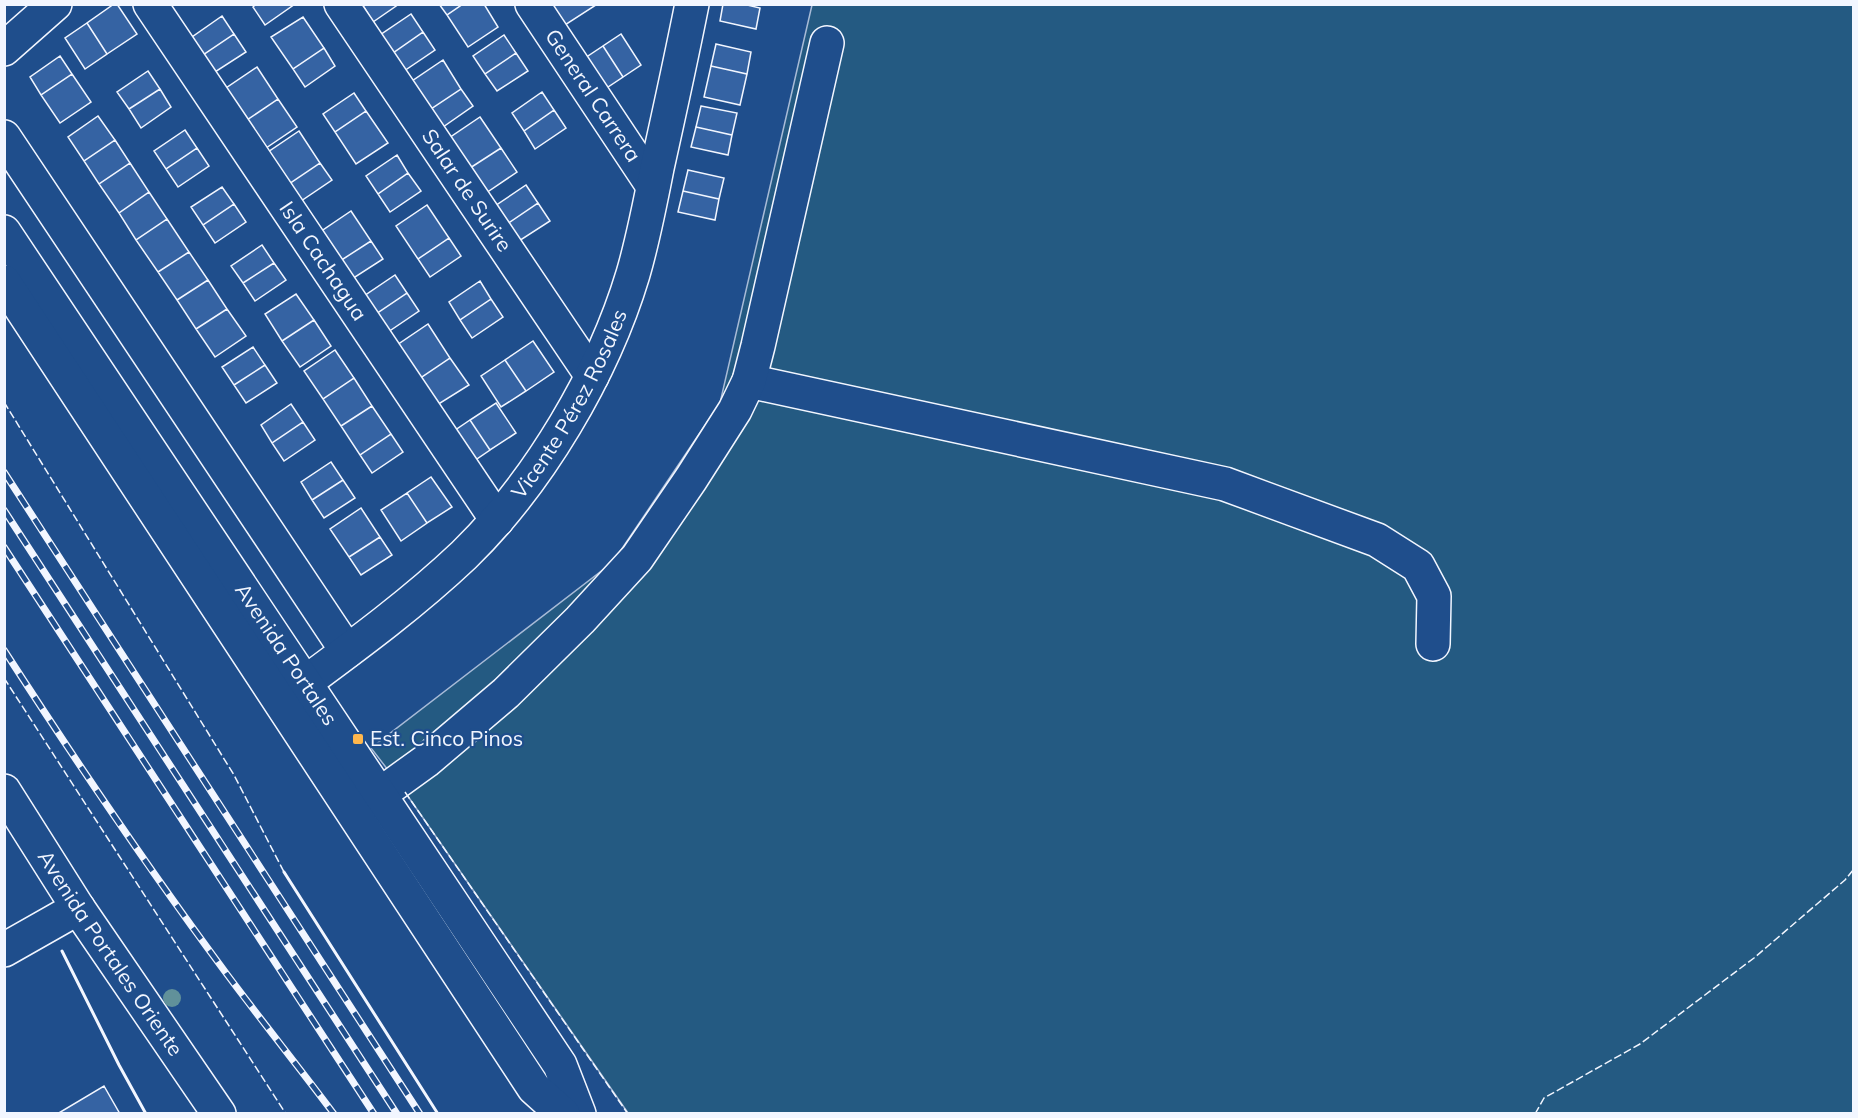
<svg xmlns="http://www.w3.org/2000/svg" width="1858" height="1118" font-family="Mulish,sans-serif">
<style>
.green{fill:#245a82;stroke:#a8bbd7;stroke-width:1.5}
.building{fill:#3563a3;stroke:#f2f6ff;stroke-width:1.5}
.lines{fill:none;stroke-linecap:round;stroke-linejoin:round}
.minor-casing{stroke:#f2f6ff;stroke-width:36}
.major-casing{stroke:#f2f6ff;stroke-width:36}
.minor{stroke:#1f4e8c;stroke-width:33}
.major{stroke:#1f4e8c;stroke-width:33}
.rail-casing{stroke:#f2f6ff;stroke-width:7}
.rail{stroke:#1f4e8c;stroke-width:4.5;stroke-dasharray:14;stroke-linecap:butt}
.fence{stroke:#f2f6ff;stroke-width:1.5;stroke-dasharray:8 3;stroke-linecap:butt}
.wall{stroke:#f2f6ff;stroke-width:3}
.tree{fill:#61919a}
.poi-dot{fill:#ffb74d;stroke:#1f4e8c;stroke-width:2}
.labels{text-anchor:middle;stroke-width:4.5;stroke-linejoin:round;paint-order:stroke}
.street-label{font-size:21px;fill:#f2f6ff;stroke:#1f4e8c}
.poi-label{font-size:21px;fill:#f2f6ff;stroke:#1f4e8c;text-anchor:start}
</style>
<rect width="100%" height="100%" fill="#1f4e8c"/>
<!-- green -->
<path class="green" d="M812 5H1853V1113H628L405 792 371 748 613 562 720 403Z"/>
<!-- building -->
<path class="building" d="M114 4H117L137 34 107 54 87 23Z
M256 4H295L265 25 253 7Z
M362 4H399L373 22Z
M439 4H463L447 15Z
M463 4H484L498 27 468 47 447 15Z
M557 4 596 5 565 25 553 7Z
M723 4H743L760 8 756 29 720 21Z
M411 14 423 32 393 53 380 35Z
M222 16 234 34 203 55 192 37Z
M303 17 324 48 293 69 271 37Z
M87 23 107 54 85 69 65 38Z
M423 32 435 50 404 71 393 53Z
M234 34 246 52 215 72 203 55Z
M621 34 641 65 623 77 603 46Z
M504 35 516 53 485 74 473 56Z
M716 44 751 52 747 74 711 66Z
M603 46 623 77 605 89 585 58Z
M324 48 335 66 305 87 293 69Z
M516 53 528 71 497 91 485 74Z
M60 56 72 74 41 95 30 77Z
M443 60 461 89 431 109 412 81Z
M711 66 747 74 740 105 704 97Z
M257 67 278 99 247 120 226 88Z
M148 71 160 89 129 109 117 92Z
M72 74 91 102 60 123 41 95Z
M160 89 171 107 141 128 129 109Z
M461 89 473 106 443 127 431 109Z
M542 92 554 110 524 131 512 113Z
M354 93 366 111 335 132 323 114Z
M278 99 297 127 266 148 247 120Z
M701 106 737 113 732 135 696 127Z
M554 110 566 128 535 149 524 131Z
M366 111 388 143 356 164 335 132Z
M98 116 115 140 84 161 68 137Z
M480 117 501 148 470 168 449 138Z
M696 127 732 135 728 155 691 147Z
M185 130 197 148 166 169 154 151Z
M299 131 320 163 289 184 268 152Z
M115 140 130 163 99 184 84 161Z
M197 148 209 166 178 187 166 169Z
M501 148 517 172 486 193 470 168Z
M397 155 408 173 378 194 366 176Z
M130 163 149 192 119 213 99 184Z
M320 163 332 180 301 201 289 184Z
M688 170 724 178 719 199 683 191Z
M408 173 421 191 390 212 378 194Z
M526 185 538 203 507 224 495 206Z
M222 187 234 204 203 225 191 207Z
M683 191 719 199 715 220 678 212Z
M149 192 167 219 136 240 119 213Z
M538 203 550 221 519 241 507 224Z
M234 204 246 222 215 243 203 225Z
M427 205 449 238 418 259 396 226Z
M351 211 371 241 340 261 320 232Z
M167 219 189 252 158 272 136 240Z
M449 238 461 256 430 277 418 259Z
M371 241 383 259 352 279 340 261Z
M262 245 274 263 243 283 231 266Z
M189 252 208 280 177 300 158 272Z
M274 263 286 280 255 301 243 283Z
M395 275 407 293 376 314 364 296Z
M208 280 227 309 196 329 177 300Z
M480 281 491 299 460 320 449 302Z
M407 293 419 311 388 332 376 314Z
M296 294 314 320 282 341 265 314Z
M491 299 503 317 472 338 460 320Z
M227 309 246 336 215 357 196 329Z
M314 320 331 346 300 367 282 341Z
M428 324 450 358 419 379 397 345Z
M533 341 554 372 526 391 505 360Z
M253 347 265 365 234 385 222 367Z
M335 350 354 378 323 399 304 371Z
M450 358 469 385 437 405 419 379Z
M505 360 526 391 501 407 481 376Z
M265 365 277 383 246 403 234 385Z
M354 378 372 406 341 426 323 399Z
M496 403 516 433 490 450 470 420Z
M291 404 303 422 272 443 261 425Z
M372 406 391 434 360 455 341 426Z
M470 420 490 450 468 465 448 435Z
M303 422 315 440 284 461 272 443Z
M391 434 403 452 372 473 360 455Z
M331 462 343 480 312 500 301 482Z
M431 477 452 507 427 523 407 493Z
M343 480 355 498 324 518 312 500Z
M407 493 427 523 401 541 381 510Z
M361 508 380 537 349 557 330 529Z
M380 537 392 555 361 575 349 557Z
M104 1086 120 1114H57Z"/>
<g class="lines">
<!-- minor casing -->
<g class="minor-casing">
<g id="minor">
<path id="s1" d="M150 4 497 520"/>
<path id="s2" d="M341 4 592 376"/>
<path id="s3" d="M532 4 653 186"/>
<path d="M4 49 55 4"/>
<path d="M4 137 347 651"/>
<path d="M749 381 1225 484 1377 540 1418 566 1434 596 1433 644"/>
<path id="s4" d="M283 699C345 653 408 608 464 555 538 483 603 374 633 274 643 240 650 204 657 168 669 114 681 59 692 4"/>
<path id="s5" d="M4 791 78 908 219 1114"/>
<path d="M379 795 426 761 506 693 580 620 637 558 691 479 735 410 749 381 758 346 827 43"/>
<path d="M4 950 78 908"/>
</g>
</g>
<!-- major casing -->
<g class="major-casing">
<g id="major">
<path id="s6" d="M4 232 560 1065 579 1114"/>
<path d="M4 282 534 1088 563 1114"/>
</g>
</g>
<!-- minor -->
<use href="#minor" class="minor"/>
<!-- major -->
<use href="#major" class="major"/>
<!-- rail casing -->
<g class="rail-casing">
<path id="rail" d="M4 472 420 1114
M4 510 397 1114
M4 547 374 1114
M4 650C75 760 148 868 226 973 261 1020 298 1066 334 1114"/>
</g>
<!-- rail -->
<use href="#rail" class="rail"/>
<!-- fence -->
<path class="fence" d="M4 402 234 775 284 872
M4 678 286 1114
M405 792 628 1114
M1535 1114 1544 1098 1640 1044 1754 958 1845 880 1854 869"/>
<!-- wall -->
<path class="wall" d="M284 872 438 1114
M62 951 119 1065 146 1114"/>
</g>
<!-- trees -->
<circle class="tree" cx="172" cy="998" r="9"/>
<!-- markers -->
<rect class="poi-dot" x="352" y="733" width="12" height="12" rx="3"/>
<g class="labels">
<!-- street labels -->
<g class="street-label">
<text dy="7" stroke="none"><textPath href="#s3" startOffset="110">General Carrera</textPath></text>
<text dy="7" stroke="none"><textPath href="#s2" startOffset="225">Salar de Surire</textPath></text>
<text dy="7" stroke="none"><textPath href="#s1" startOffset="310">Isla Cachagua</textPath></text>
<text dy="7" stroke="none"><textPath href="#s4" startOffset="417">Vicente Pérez Rosales</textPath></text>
<text dy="7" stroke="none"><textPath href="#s6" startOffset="508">Avenida Portales</textPath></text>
<text dy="7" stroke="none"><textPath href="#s5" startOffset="194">Avenida Portales Oriente</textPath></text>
</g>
<!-- poi labels -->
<g class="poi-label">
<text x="370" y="746">Est. Cinco Pinos</text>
</g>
</g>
<!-- border -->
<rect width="1858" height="1118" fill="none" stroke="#f2f6ff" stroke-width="12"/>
</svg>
